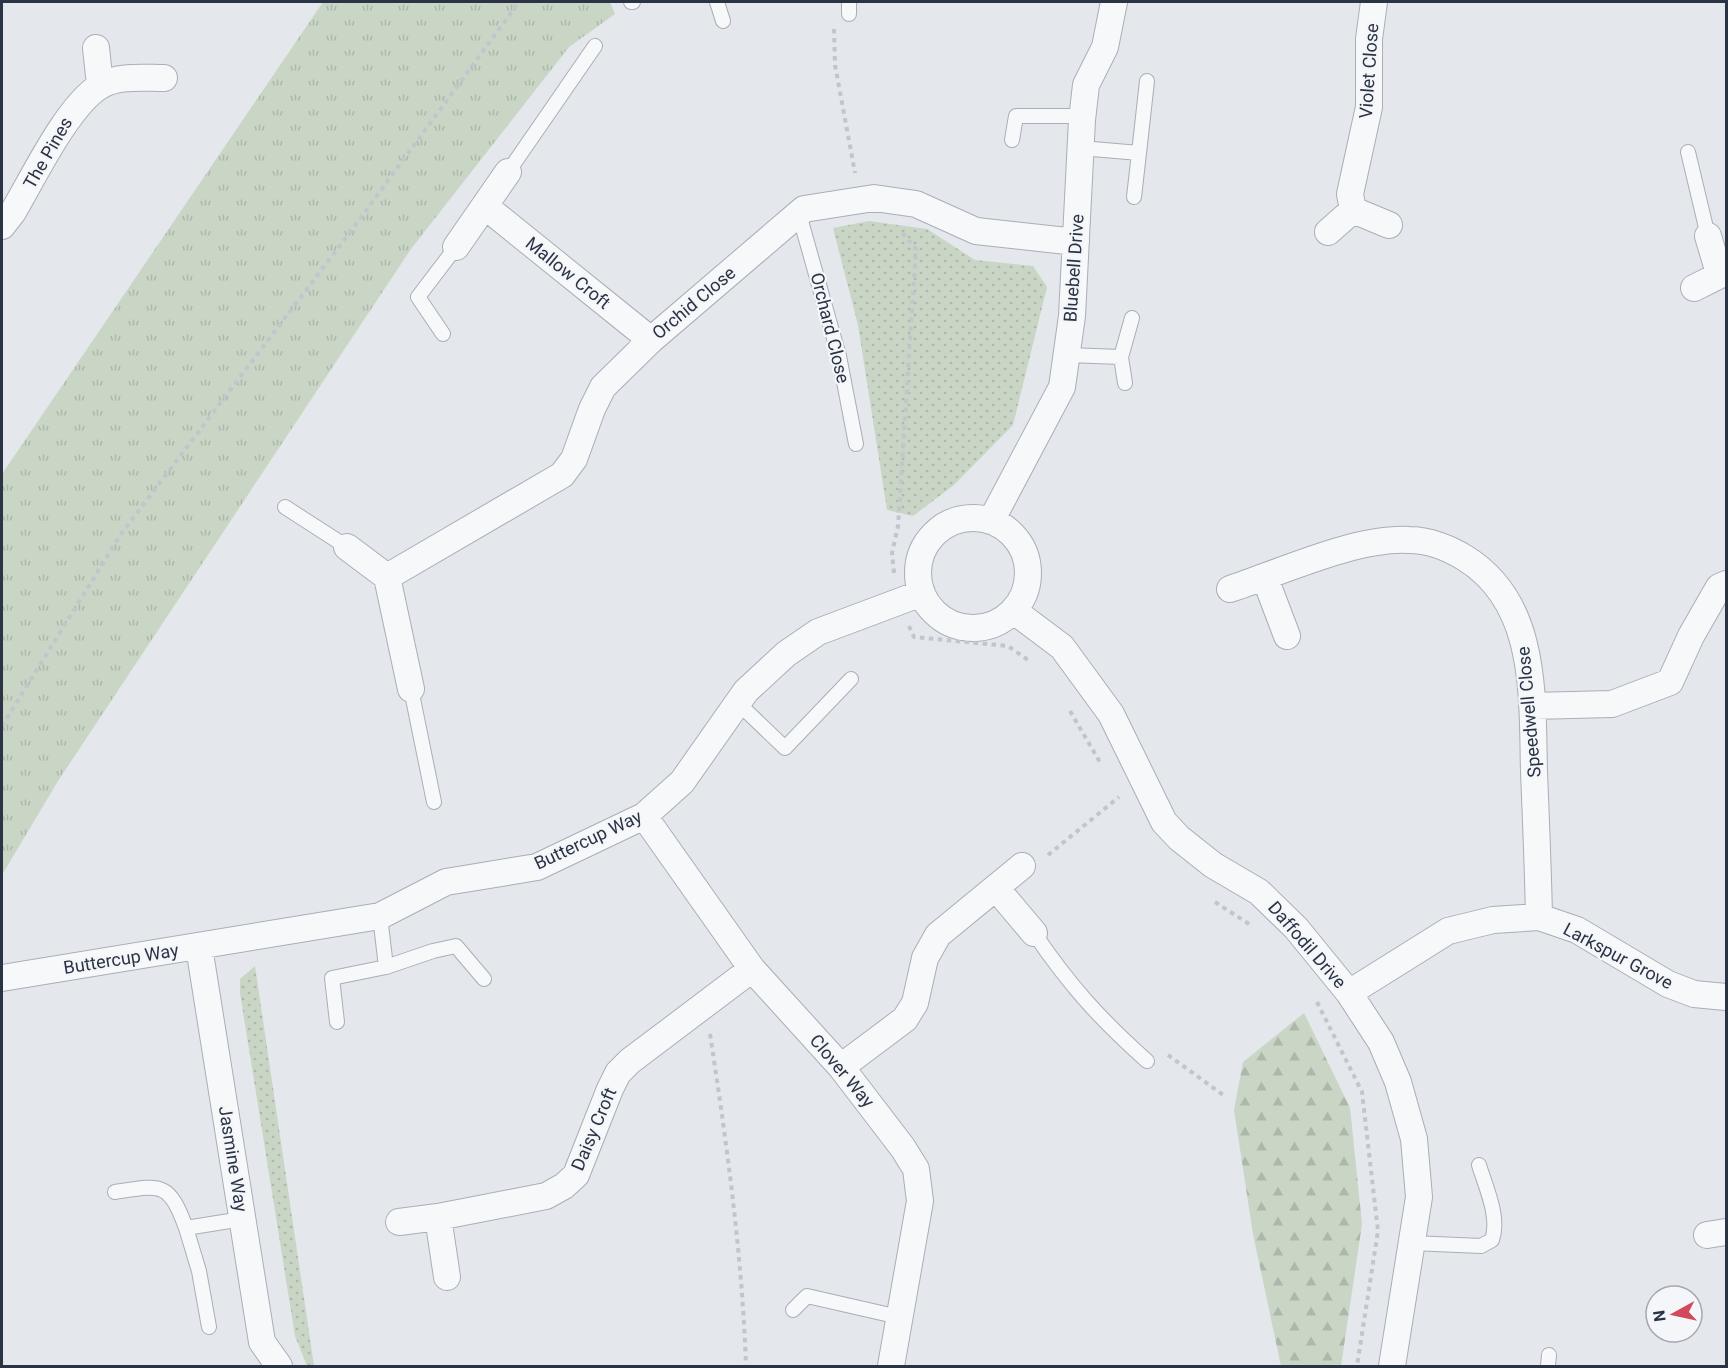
<svg xmlns="http://www.w3.org/2000/svg" width="1728" height="1368" font-family="Roboto,sans-serif">
<style>
.grass{fill:url(#grass-dots)}
.forest{fill:url(#forest-firs)}
.park{fill:url(#park-tufts)}
.lines{fill:none;stroke-linecap:round;stroke-linejoin:round}
.lane-casing{stroke:#a9aeb7;stroke-width:16}
.street-casing{stroke:#a9aeb7;stroke-width:28}
.path{stroke:#c2c5cb;stroke-width:4;stroke-dasharray:4.5 4.5;stroke-linecap:butt}
.lane{stroke:#f7f8fa;stroke-width:14}
.street{stroke:#f7f8fa;stroke-width:26}
.labels{text-anchor:middle;stroke-width:4.5;stroke-linejoin:round;paint-order:stroke}
.street-label{font-size:18px;fill:#2b3445;stroke:#f4f6f9}
</style>
<defs>
<pattern id="grass-dots" width="8" height="8" patternUnits="userSpaceOnUse" patternTransform="scale(1.5)"><rect width="8" height="8" fill="#c9d6c5"/><path d="M2 2h.1M6 6h.1" fill="none" stroke="#adb8ab" stroke-width="1.8" stroke-linecap="round"/></pattern>
<pattern id="forest-firs" width="22" height="20" patternUnits="userSpaceOnUse" patternTransform="scale(1.5)"><rect width="22" height="20" fill="#c9d6c5"/><path d="M5 1l3.5 6h-7zM16 11l3.5 6h-7z" fill="#adb8ab"/></pattern>
<pattern id="park-tufts" width="24" height="20" patternUnits="userSpaceOnUse" patternTransform="scale(1.5)"><rect width="24" height="20" fill="#c9d6c5"/><path d="M3 7l-1-3M5 7V3M7 7l1-3M15 17l-1-3M17 17v-4M19 17l1-3" fill="none" stroke="#adb8ab"/></pattern>
</defs>
<rect width="100%" height="100%" fill="#e4e7ec"/>
<!-- grass -->
<path class="grass" d="M869 221 927 229 975 260 1033 266 1047 287 1013 425 954 485 913 516 887 510 858 325 833 228Z
M255 966 314 1366H307L295 1336 240 993V979Z"/>
<!-- forest -->
<path class="forest" d="M1304 1013 1350 1108 1362 1224 1341 1366H1281L1253 1234 1234 1110 1243 1062Z"/>
<!-- park -->
<path class="park" d="M323 2H610L615 14 569 47 411 249 58 781 2 875V474Z"/>
<g class="lines">
<!-- lane casing -->
<g class="lane-casing">
<path id="lane" d="M631 2H633
M717 2 723 21
M849 2V14
M1012 140 1016 116H1082
M1081 148 1139 153 1147 81
M1688 152 1708 236
M508 172 595 46
M1134 197 1139 153
M799 214 839 356 856 444
M443 334 418 297 456 247
M1068 355 1121 357 1132 318
M1121 357 1125 383
M285 507 347 547
M411 689 434 802
M738 703 785 748 851 679
M380 916 386 967 433 951 456 946 484 979
M1034 933C1070 986 1100 1019 1147 1061
M337 1022 332 978 386 967
M115 1192C161 1185 169 1181 186 1228L242 1219
M186 1228 199 1271 209 1327
M1412 1243 1481 1246 1492 1240C1500 1217 1486 1188 1479 1165
M793 1310 807 1296 899 1317
M1548 1366 1549 1355"/>
</g>
<!-- street casing -->
<g class="street-casing">
<path id="street" d="M96 48 100 85
M486 207 651 340
M1353 210 1350 194 1369 107V39L1374 2
M2 226 13 212C33 178 68 105 100 86 118 75 143 78 164 78
M1328 232 1353 210 1389 225
M1708 236 1719 273
M456 247 508 172
M1694 288 1726 272
M918 573a55 55 0 1 1 110 0a55 55 0 1 1-110 0Z
M991 521 1062 387 1072 316 1082 120 1086 85 1105 47 1114 2
M347 547 387 577 411 689
M387 577 562 475 574 459 592 409 603 387 651 340 804 209 874 198 916 204 976 231 1076 242
M1265 578 1287 636
M1230 589C1281 572 1356 537 1409 540 1428 540 1449 548 1465 558 1538 603 1532 696 1534 772 1536 820 1538 868 1539 917
M1014 611 1062 647 1111 714 1164 822 1179 838 1213 865 1259 892 1296 928 1349 993 1381 1042 1398 1082 1414 1139 1419 1197 1392 1366
M1532 706 1612 704 1670 682 1691 636 1719 587 1726 584
M644 816 752 969 841 1067 903 1148 916 1169 920 1201 891 1366
M996 888 1034 933
M199 947 262 1342 279 1366
M2 978 380 916 446 882 537 867 644 816 682 782 746 691 786 654 818 632 922 593
M1349 993 1448 931 1493 920 1539 917 1577 930 1668 984 1694 994 1726 997
M841 1067 905 1019 915 1003 925 958 938 935 1022 866
M438 1217 447 1277
M399 1222 438 1217 546 1196 564 1186 576 1175 610 1089 618 1073 630 1061 752 969
M1707 1235 1726 1232"/>
</g>
<!-- path -->
<path class="path" d="M834 29 835 65 855 173
M894 573 892 553 898 526 916 249 901 231
M909 626 914 637 1008 646 1028 660
M1070 711 1101 764
M2 726 121 534 354 227 519 2
M1048 855 1119 797
M1215 902 1249 924
M1317 1002 1362 1092 1378 1231 1357 1366
M710 1034C727 1145 742 1254 746 1366
M1168 1055 1226 1097"/>
<!-- lane -->
<use href="#lane" class="lane"/>
<!-- street -->
<use href="#street" class="street"/>
</g>
<g class="labels">
<!-- street labels -->
<g class="street-label">
<text transform="translate(1369 71) rotate(-86)" y="6">Violet Close</text>
<text transform="translate(48 153) rotate(-60)" y="6">The Pines</text>
<text transform="translate(1074 268) rotate(-86)" y="6">Bluebell Drive</text>
<text transform="translate(568 273) rotate(39)" y="6">Mallow Croft</text>
<text transform="translate(694 303) rotate(-40)" y="6">Orchid Close</text>
<text transform="translate(830 328) rotate(76)" y="6">Orchard Close</text>
<text transform="translate(1529 712) rotate(-95)" y="6">Speedwell Close</text>
<text transform="translate(588 840) rotate(-25)" y="6">Buttercup Way</text>
<text transform="translate(1307 945) rotate(49)" y="6">Daffodil Drive</text>
<text transform="translate(1618 956) rotate(28)" y="6">Larkspur Grove</text>
<text transform="translate(121 959) rotate(-9)" y="6">Buttercup Way</text>
<text transform="translate(842 1071) rotate(50)" y="6">Clover Way</text>
<text transform="translate(594 1129) rotate(-67)" y="6">Daisy Croft</text>
<text transform="translate(233 1159) rotate(81)" y="6">Jasmine Way</text>
</g>
</g>
<!-- border -->
<rect width="1728" height="1368" fill="none" stroke="#2b3445" stroke-width="6"/>
<!-- north arrow -->
<g transform="translate(1674 1314) rotate(262)"><circle r="28" fill="#f4f6f9" stroke="#a4a8b1" stroke-width="1.5"/>
<path d="M0-4.5L10 22L0 15L-10 22Z" fill="#d1495b"/>
<text y="-9" font-size="16" font-weight="bold" text-anchor="middle" fill="#2b3445">N</text>
</g>
</svg>
